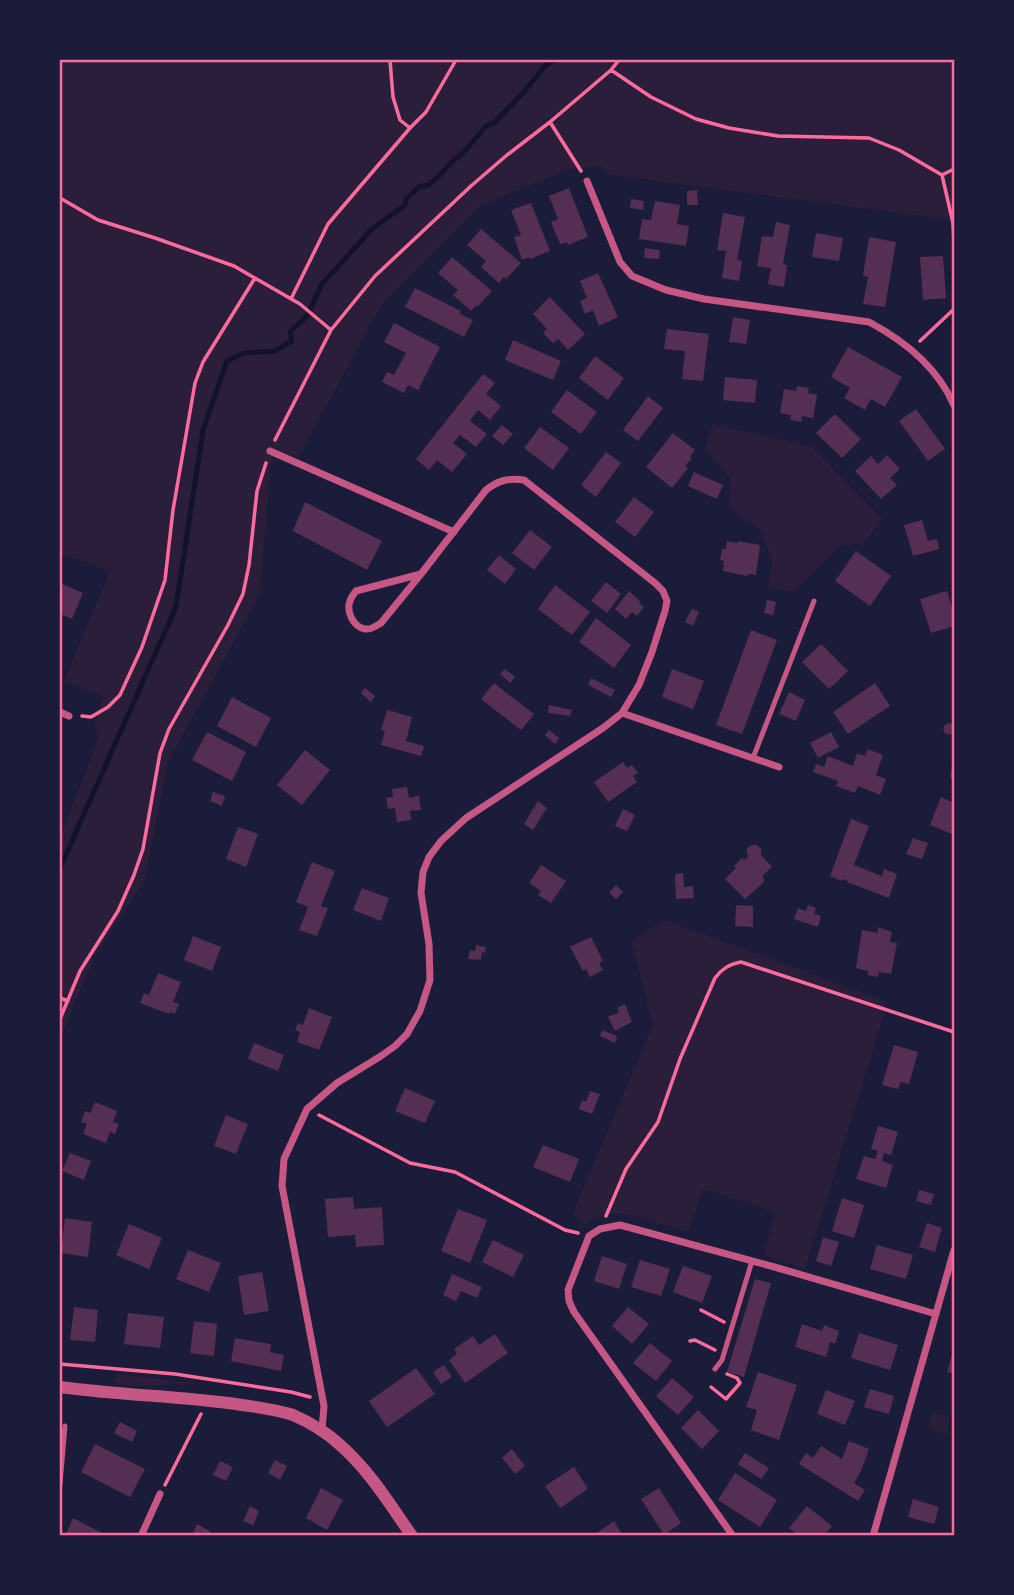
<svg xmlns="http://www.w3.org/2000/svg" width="1014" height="1595" font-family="'Roboto Serif',serif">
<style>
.green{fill:#2a1e3b}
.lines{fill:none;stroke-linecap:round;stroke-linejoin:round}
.stream{stroke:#12122b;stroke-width:5}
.building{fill:#542f53}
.path{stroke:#ff6b9d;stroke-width:3.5}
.service{stroke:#c65784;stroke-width:5}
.minor{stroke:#c65784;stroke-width:7}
.tertiary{stroke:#c65784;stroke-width:12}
.neatline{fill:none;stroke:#ff6b9d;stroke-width:2.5}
</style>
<rect width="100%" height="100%" fill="#1b1b3a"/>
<!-- green -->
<path class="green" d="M60 60H954V222L946 219 611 175 600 166 570 169 481 205 382 304 298 458 279 450 271 461 260 594 168 762 145 880 95 956 60 1038V838L98 739 95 721 103 696 64 681 110 571 60 553Z
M712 424 811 446 882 519 864 544 841 545 794 592 768 587 772 559 760 529 729 509 731 479 705 449Z
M665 920 888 1002 805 1269 764 1255 775 1212 703 1189 689 1232 622 1213 600 1215 585 1224 572 1215 653 1024 631 941Z
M116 1374 202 1384 133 1386 115 1383Z
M933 1412 951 1418 946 1434 928 1429Z"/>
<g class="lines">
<!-- stream -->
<path class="stream" d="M60 868 176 607 203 430 227 361 244 353 275 351 292 341 290 332 307 316 322 284 372 229 405 205 406 199 419 187 428 185 438 177 454 160 463 153 486 126 494 123 523 93 544 67 554 60"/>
</g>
<!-- building -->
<path class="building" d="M569 188 588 237 568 245 567 242 560 244 551 222 558 219 549 196Z
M697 190 698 205H687V191Z
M631 199 644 201 643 210 630 208Z
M655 201 680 205 677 224 689 226 686 246 639 239 642 219 651 220Z
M531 203 550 251 530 259 529 257 522 260 514 237 521 235 511 210Z
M723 213 745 217 737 260 742 261 739 281 722 278 726 251 717 250Z
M776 222 790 225 783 264 787 265 784 287 768 284 771 268 757 266 762 236 773 237Z
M481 229 521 263 506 279 504 277 499 283 481 267 486 261 467 245Z
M816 233 843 238 839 261 812 257Z
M869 237 896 242 885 307 863 304 868 277 863 276Z
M645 248 660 250 659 259 644 258Z
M943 256 946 298 923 300 920 257Z
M452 257 492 291 477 307 476 305 471 311 453 295 458 290 438 273Z
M598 273 618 317 599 326 593 310 585 314 580 301 587 298 580 281Z
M415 288 461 311 460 314 473 320 464 337 405 307Z
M550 297 585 334 568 350 558 339 553 343 543 333 547 329 533 314Z
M733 317 750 320 746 344 729 342Z
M394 323 440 347 418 390 408 385 404 393 382 382 387 372 394 375 406 353 384 342Z
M667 329 709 334 703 381 682 379 685 351 664 349Z
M513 340 561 361 553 380 505 360Z
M848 347 902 377 885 407 871 399 865 410 844 398 850 388 831 377Z
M595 356 624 378 608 400 579 378Z
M483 374 495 383 486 394 501 406 490 420 478 410 470 421 487 434 476 447 460 435 453 443 467 454 452 472 437 460 429 470 416 459Z
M725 377 757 380 755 403 723 400Z
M797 386 809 388 808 393 817 395 813 418 802 416 801 422 790 420 791 415 780 413 784 389 796 391Z
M567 390 597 412 581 434 551 412Z
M648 396 663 408 638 441 623 430Z
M916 409 945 449 928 461 899 421Z
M835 414 861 439 842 458 816 433Z
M502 425 513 434 503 445 492 436Z
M540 427 569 448 553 470 524 448Z
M673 433 695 450 690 457 692 458 685 466 688 468 672 488 646 467Z
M606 452 621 463 596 497 581 485Z
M887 455 900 469 890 478 897 485 881 499 855 471 871 456 878 464Z
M694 472 723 485 717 499 688 486Z
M634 497 654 512 635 537 615 522Z
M305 502 382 541 367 570 293 531Z
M922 520 928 541 937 539 939 549 913 556 904 525Z
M530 530 552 547 534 570 512 553Z
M727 541 738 543V541L760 545 756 575 748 574 747 576 723 571 724 561 720 560 722 549H726Z
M856 551 891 576 870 606 835 581Z
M499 555 516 569 505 584 487 570Z
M606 582 621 594 607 613 591 601Z
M60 583 83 593 72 619 60 614Z
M555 585 590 612 572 635 538 609Z
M629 591 640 601 639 603 644 607 637 616 632 612 626 619 615 609Z
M947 591 954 616V626L931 633 920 599Z
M767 600 776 602 773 615 764 613Z
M692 609 699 612 693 626 685 622Z
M596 618 631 645 614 668 579 642Z
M751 630 777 640 742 734 716 725Z
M821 644 848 671 829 689 802 662Z
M505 669 515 677 510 683 500 674Z
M672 669 704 681 693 709 662 697Z
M591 678 615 690 611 697 588 685Z
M494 683 534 714 521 730 481 699Z
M875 683 890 706 848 734 833 712Z
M365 688 375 696 371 702 361 693Z
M789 692 805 700 796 721 779 714Z
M232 697 271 718 256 747 217 726Z
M549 705 572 710 570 716 548 713Z
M387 710 412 717 406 741 424 746 421 756 381 745 385 731 381 730Z
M943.5 729a5.5 5.5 0 1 1 11 0a5.5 5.5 0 1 1-11 0Z
M549 730 559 738 555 744 545 735Z
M207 732 246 752 232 781 192 760Z
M831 732 839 747 818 758 810 743Z
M868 749 883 755 876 775 886 779 880 795 858 786 855 793 836 786 838 781 813 772 816 764 824 767 828 756 853 766 857 753 865 756Z
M305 750 330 770 302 805 277 785Z
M953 760H954V779L950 778Z
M623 762 627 768 632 765 638 773 633 776 637 782 608 802 594 782Z
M407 787 409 798 419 796 421 810 410 811 411 820 397 822 395 808 388 809 386 798 393 797 392 789Z
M213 792 225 796 222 806 210 801Z
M941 797 954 803V835L930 825Z
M538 801 547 808 533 830 524 824Z
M623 809 635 815 627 831 615 826Z
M851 819 869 826 854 865 882 876 884 869 897 874 889 898 847 882 848 881 843 879 842 881 830 876Z
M238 827 258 834 246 867 226 859Z
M913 838 928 843 922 859 906 854Z
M752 845H757L761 849V855L772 867 763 875 764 882 745 899 725 879 736 868 734 866 742 858 744 860 749 856 747 854V848Z
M312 862 335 871 321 906 328 908 317 936 299 930 308 907 296 902Z
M541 865 566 881 551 903 538 895 541 891 529 883Z
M683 873 684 887 693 886 694 898 676 899 675 874Z
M616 885 623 892 616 899 609 893Z
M362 888 389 898 381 921 353 910Z
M736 905 753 906V927L735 926Z
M808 905 816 908 814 914 821 916 818 927 794 919 798 908 806 911Z
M878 927 892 932 890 942 897 943 891 974 879 972 878 977 868 975V971L856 968 862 930 878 933Z
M193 936 221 947 212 971 184 960Z
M591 937 603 961 599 963 603 970 590 977 586 969 583 971 570 947Z
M476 945 486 947 485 953 482 952 481 960 468 959 470 950 475 951Z
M158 973 181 982 173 1002 179 1004 175 1014 170 1012 169 1014 140 1003 144 993 149 995Z
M625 1004 632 1022 615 1031 608 1017 619 1012 617 1008Z
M309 1008 332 1017 319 1050 297 1042 300 1032 295 1030 298 1023 303 1025Z
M602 1030 617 1036 615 1043 600 1036Z
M254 1043 284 1055 278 1071 248 1059Z
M894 1045 918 1052 909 1084 901 1082 898 1089 882 1085Z
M405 1088 435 1101 425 1123 395 1111Z
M590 1091 600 1094 592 1114 579 1109 582 1100 586 1102Z
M95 1102 117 1111 113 1122 119 1124 115 1134 110 1132 106 1143 83 1134 87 1124 81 1122 85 1111 90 1113Z
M226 1115 248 1124 236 1154 214 1146Z
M878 1126 898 1132 891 1155 884 1153 882 1161 893 1165 886 1188 856 1179 864 1156 875 1159 878 1151 871 1149Z
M543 1145 579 1159 570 1182 533 1167Z
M70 1153 91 1161 84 1180 62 1171Z
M919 1190 934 1194 931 1205 916 1201Z
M353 1197 354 1209 382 1207 384 1245 356 1247 355 1235 328 1237 325 1199Z
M842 1198 864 1205 854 1238 832 1231Z
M458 1209 487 1220 470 1263 441 1251Z
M65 1218 92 1222 88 1257 61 1253Z
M927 1223 942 1228 935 1252 919 1247Z
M129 1224 162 1238 149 1269 116 1255Z
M823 1237 839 1242 831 1266 816 1261Z
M493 1240 524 1255 513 1277 482 1262Z
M877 1245 913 1255 906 1279 870 1269Z
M188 1250 221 1263 209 1292 176 1279Z
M602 1256 627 1264 619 1289 594 1281Z
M640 1260 670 1269 661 1296 631 1287Z
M683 1266 712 1276 702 1303 673 1292Z
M262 1272 269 1311 244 1315 238 1276Z
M452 1274 482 1287 477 1298 461 1291 456 1301 443 1295Z
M755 1279 771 1283 744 1377 727 1372Z
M74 1307 98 1310 95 1342 70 1340Z
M628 1307 649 1324 632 1344 612 1326Z
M128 1313 164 1317 160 1348 124 1344Z
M194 1321 217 1324 214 1356 190 1353Z
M802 1324 822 1331 824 1325 839 1331 835 1344 830 1342 826 1357 795 1347Z
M859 1333 898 1345 890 1370 851 1358Z
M495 1334 508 1353 465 1383 449 1360 457 1354 454 1349 473 1336 479 1345Z
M235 1338 271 1344 270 1352 284 1355 281 1371 231 1361Z
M650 1343 672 1361 656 1381 633 1363Z
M952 1355 954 1356V1374L947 1372Z
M444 1365 452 1377 441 1384 433 1372Z
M416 1368 435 1394 387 1427 369 1401Z
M758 1372 797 1385 779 1440 751 1430 757 1410 746 1407Z
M672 1378 694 1397 678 1415 656 1396Z
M870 1389 894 1396 889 1414 864 1407Z
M826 1390 855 1401 845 1425 817 1414Z
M698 1410 719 1431 702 1449 681 1428Z
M120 1422 137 1431 132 1442 114 1433Z
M849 1441 869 1449 861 1471 854 1483 865 1490 858 1501 799 1464 806 1453 813 1458 821 1446 842 1459Z
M95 1444 145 1469 130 1497 81 1472Z
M512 1449 525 1466 515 1474 502 1458Z
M745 1453 769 1468 761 1479 738 1464Z
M275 1460 287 1466 280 1480 268 1473Z
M220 1461 233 1467 226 1481 213 1475Z
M574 1467 588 1489 560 1508 545 1486Z
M735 1473 777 1500 760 1527 718 1500Z
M321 1488 343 1500 327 1530 306 1518Z
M659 1488 681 1523 664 1535 641 1499Z
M913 1499 939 1507 934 1524 908 1517Z
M250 1506 259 1511 253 1525 243 1521Z
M807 1506 832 1526 824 1536H799L789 1528Z
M73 1518 108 1536H65Z
M614 1521 623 1536H598L597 1533Z
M197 1524 210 1531 208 1536H192Z"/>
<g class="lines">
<!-- path -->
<path class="path" d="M390 60 393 97 400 120 410 128
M611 70 651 97 696 119 729 128 778 136 869 138 899 150 942 175 953 223 954 242
M550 122 581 171
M942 175 954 169
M60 198 98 220 155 238 234 266 300 304 331 330
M291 299 328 224 410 128 426 112 456 60
M920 341 954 309
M275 440 331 330 375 276 471 186 507 155 550 122 611 70 619 60
M82 716 91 717 108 707 120 695 142 647 165 580 173 510 195 383 203 362 255 278
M60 998 68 1001
M60 1019 80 971 118 911 134 875 143 849 160 753 169 729 228 625 243 594 249 565 257 491 266 463
M319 1115 410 1163 455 1172 565 1230 578 1233
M606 1216 626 1169 658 1122 680 1059 715 978C722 969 729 964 741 962L954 1032
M701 1310 724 1322
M690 1341 695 1340 715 1350
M60 1364 175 1374 291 1392 310 1397
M711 1387 726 1399 740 1383 737 1378 727 1374
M165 1485 201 1414"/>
<!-- service -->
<path class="service" d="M753 758 814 601
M715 1369 722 1360 752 1261
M60 1484 65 1426"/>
<!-- minor -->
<path class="minor" d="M587 181 620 262 632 276 666 290 704 299 869 322C905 341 937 367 954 405
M270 451 454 532
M60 712 69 716
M622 713 779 767
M322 1430 324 1406 282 1186 284 1159 307 1109 337 1083 381 1056 395 1046 407 1034 420 1011 430 980 429 944 421 893 423 872 429 857 441 841 466 818 603 728 622 713 639 685 652 652 665 611 667 601 663 591 655 583 524 480C508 478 499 480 486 490L421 574 356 591C354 594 351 597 350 601 346 611 353 627 365 629 371 630 376 626 381 623L421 574
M141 1536 160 1494
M733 1536 574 1312 569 1301 568 1290 589 1236 600 1229 620 1225 778 1268 936 1314
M873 1536 954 1250"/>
<!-- tertiary -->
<path class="tertiary" d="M60 1387C118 1395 177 1396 236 1404 254 1407 276 1409 293 1415 309 1422 326 1432 339 1444 369 1470 389 1503 412 1536"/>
</g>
<!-- border -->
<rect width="1014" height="1595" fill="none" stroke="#1b1b3a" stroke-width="122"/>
<rect x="61" y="61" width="892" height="1473" class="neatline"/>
</svg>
